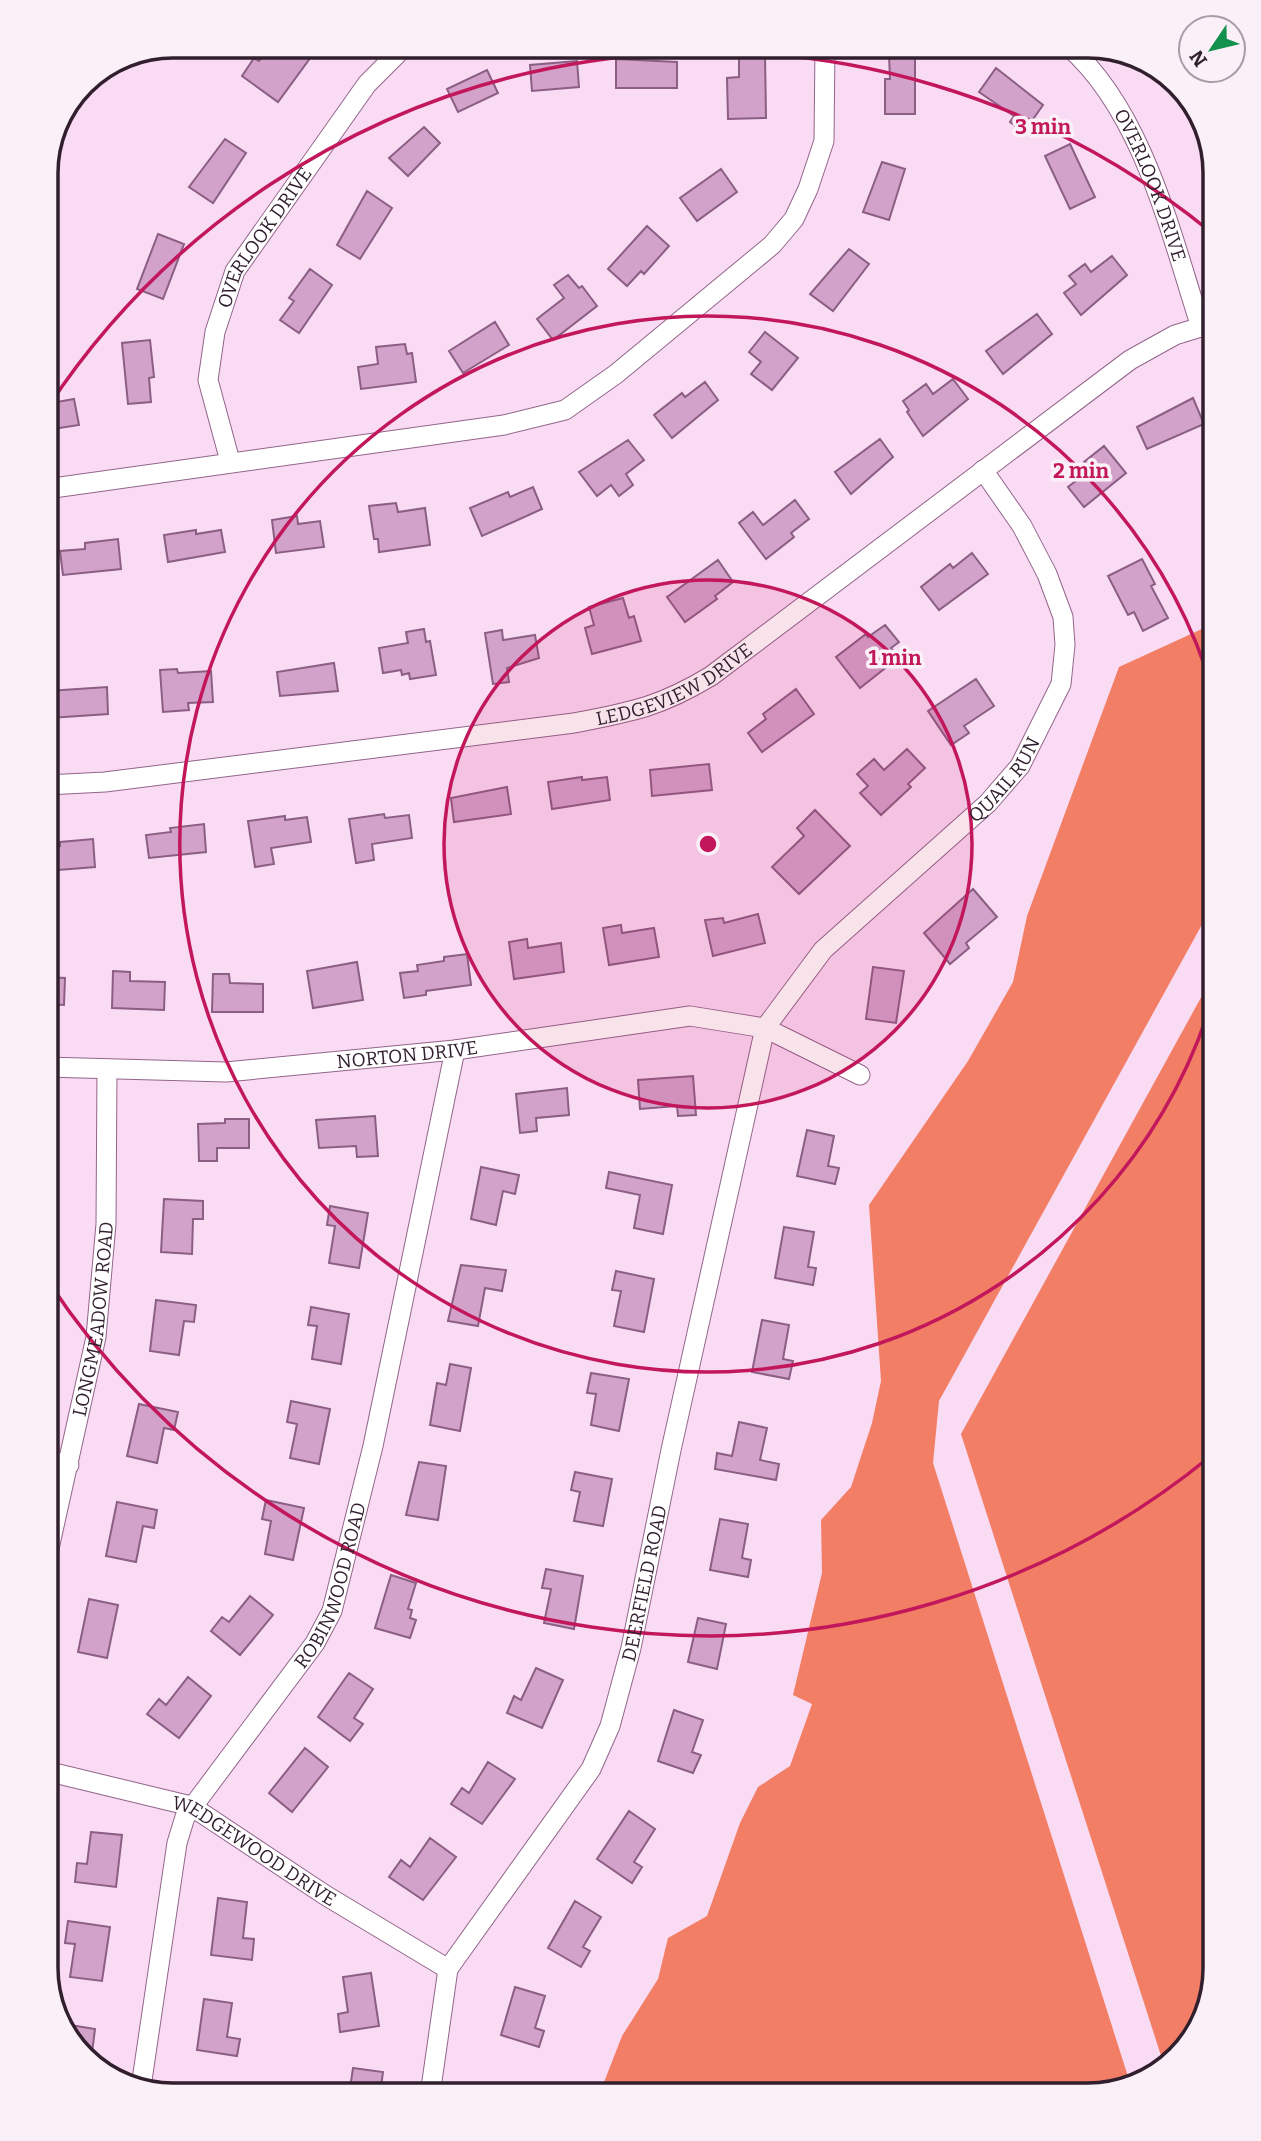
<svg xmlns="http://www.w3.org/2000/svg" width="1261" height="2141" font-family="Bitter,serif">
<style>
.forest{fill:#f27e66}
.building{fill:#d3a2ca;stroke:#8b5e83;stroke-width:2}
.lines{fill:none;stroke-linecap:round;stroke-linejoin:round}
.street-casing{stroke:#92658a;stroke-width:21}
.street{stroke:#fff;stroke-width:19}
.ring{fill:none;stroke:#c2185b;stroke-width:3.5}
.labels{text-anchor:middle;stroke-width:7;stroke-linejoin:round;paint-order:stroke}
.street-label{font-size:19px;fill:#311f2e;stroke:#faf0f8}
.rim{fill:none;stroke:#311f2e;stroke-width:3.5}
.centre{fill:#c2185b;stroke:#faf0f8;stroke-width:3.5}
.ring-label{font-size:21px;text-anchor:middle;font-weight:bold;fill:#c2185b;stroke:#faf0f8;stroke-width:7;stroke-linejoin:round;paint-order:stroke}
</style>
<rect width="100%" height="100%" fill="#fadbf4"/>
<!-- forest -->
<path class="forest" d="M1215 623V901L939 1401 933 1463 1131 2086 1089 2095H599L622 2036 658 1979 668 1938 707 1916 740 1823 758 1787 790 1766 812 1704 793 1695 822 1573 821 1520 851 1487 872 1423 881 1381 869 1205 968 1061 1013 982 1027 916 1119 667Z
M1215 972V1969L1194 2039 1164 2065 961 1434Z"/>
<!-- building -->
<path class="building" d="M287 46H319L278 102 242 76 254 58 259 61 268 49 279 57Z
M765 54 766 118 728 119 727 78 739 77V55Z
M889 55 915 56V114H885V79H890Z
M616 59 677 62V88H616Z
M577 61 579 87 532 91 530 65Z
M996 68 1043 105 1024 132 1010 122 1014 116 979 92Z
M487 70 498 93 458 112 447 89Z
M424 127 440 143 408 176 389 158Z
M225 139 246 153 213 203 189 187Z
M1070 144 1095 197 1070 209 1045 156Z
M882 162 905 169 889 220 863 212Z
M721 169 737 192 697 221 680 198Z
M367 191 392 208 360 259 337 245Z
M647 226 669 246 644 274 641 271 627 286 608 269Z
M158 234 184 244 163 299 137 289Z
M849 249 869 264 833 311 810 294Z
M1112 256 1127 275 1081 315 1064 293 1076 284 1069 276 1085 264 1091 272Z
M310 269 332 285 299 333 280 320 294 301 289 298Z
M568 275 579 288 582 286 597 306 553 340 537 319 564 298 554 285Z
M1037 314 1052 334 1003 374 986 351Z
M495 322 509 345 463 373 449 351Z
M765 332 798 358 772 390 751 374 761 362 749 352Z
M150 340 154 377 149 378 151 402 128 404 122 343Z
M405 344 407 354 412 353 416 382 361 389 358 367 378 364 376 347Z
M953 379 968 399 923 436 907 412 909 410 903 401 926 384 933 394Z
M705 382 718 400 672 438 654 415 682 393 685 397Z
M1193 398 1204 424 1147 449 1137 427Z
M74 399 79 425 46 430V404Z
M880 439 893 457 851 494 835 472Z
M628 440 644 460 626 474 633 485 619 496 611 485 597 496 579 472Z
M1104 446 1126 473 1084 507 1068 487 1090 470 1084 462Z
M533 487 542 509 482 536 470 508 508 492 510 497Z
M795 500 809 519 791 533 794 537 766 559 739 523 753 512 763 525Z
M396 503 398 512 425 508 430 545 379 552 378 539H374L369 506Z
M297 516 298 524 320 521 324 547 276 553 272 520Z
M196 530V534L221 530 225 552 168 562 164 535Z
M118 539 121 569 63 575 60 551 85 549V543Z
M972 553 988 574 939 610 921 587 950 564 953 568Z
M1142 559 1155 584 1151 586 1168 618 1143 631 1134 612 1128 615 1108 576Z
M718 560 733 582 715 596 717 599 685 622 667 597Z
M623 598 629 618 634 616 641 641 592 654 585 628 594 625 589 607Z
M885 625 899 642 891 648 898 658 860 688 836 657 866 634 868 637Z
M424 629 426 642 430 641 436 675 410 679 409 673 402 675 401 670 383 673 379 648 408 643 406 632Z
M502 630 503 640 535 635 539 658 507 668 509 682 493 684 485 633Z
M334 663 338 691 280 696 277 672Z
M177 669 178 673 211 671 213 702 188 703 189 710 163 712 160 670Z
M976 679 994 706 964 726 969 733 951 745 928 711Z
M107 687 108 714 50 718 48 691Z
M796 689 814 714 762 752 748 733 766 719 763 714Z
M907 749 925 768 908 784 911 787 881 815 860 793 868 786 857 774 874 759 884 770Z
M709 764 712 790 652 796 650 770Z
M582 777V780L607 777 610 800 552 809 548 782Z
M507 787 511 814 454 822 451 798Z
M815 810 850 846 799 894 772 867 804 836 797 828Z
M384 814 385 818 409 815 412 838 372 844 374 860 356 863 349 819Z
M285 816V820L307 817 311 842 271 848 274 864 255 867 248 821Z
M204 824 206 852 149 858 146 835 171 832 170 828Z
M93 839 95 867 46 871V847L60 846V842Z
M973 889 997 917 966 943 969 948 950 964 924 933Z
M758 914 765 943 713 956 705 920 723 918 724 923Z
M621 925 622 933 654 928 659 957 609 965 603 928Z
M527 939 528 948 561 943 564 972 514 979 509 942Z
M467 954 471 985 426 991V995L404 998 400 973 418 971 417 965 444 961V957Z
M357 962 363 1000 313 1008 307 971Z
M873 967 904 971 896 1023 866 1019Z
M113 971 130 972V981L165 982 164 1010 112 1008Z
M213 974H229L230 983 263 984V1012H212Z
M46 977 65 978 64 1005 46 1004Z
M693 1076 696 1115 678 1116 677 1106 640 1109 638 1080Z
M567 1088 569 1115 536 1118 537 1131 520 1133 516 1094Z
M375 1116 378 1156 357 1157 356 1146 319 1148 316 1120Z
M225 1119H249V1148H217V1161H199L198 1124 225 1123Z
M807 1130 834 1136 828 1166 839 1168 835 1184 797 1176Z
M481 1167 519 1175 515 1194 503 1191 496 1225 471 1219Z
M609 1172 672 1185 663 1234 634 1228 640 1195 606 1188Z
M164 1199 203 1201V1219H193L192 1254 161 1252Z
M330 1206 368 1213 359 1268 329 1263 335 1226 327 1225Z
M784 1227 814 1232 808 1267 816 1268 813 1285 775 1278Z
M461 1265 506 1270 502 1291 485 1288 478 1326 448 1321Z
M616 1271 654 1279 644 1332 614 1326 621 1291 612 1290Z
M156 1300 196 1305 194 1322 184 1321 179 1355 150 1351Z
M311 1307 349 1314 341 1364 312 1359 317 1326 308 1325Z
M762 1320 789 1325 783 1359 793 1361 789 1379 752 1372Z
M450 1364 471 1368 460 1431 430 1425 437 1383 446 1385Z
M591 1373 629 1379 619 1431 591 1425 596 1394 587 1393Z
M291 1401 330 1409 319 1464 290 1458 297 1424 287 1422Z
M139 1404 178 1412 174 1430 164 1428 157 1463 127 1456Z
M739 1422 767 1428 760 1460 779 1464 776 1480 715 1469 717 1453 732 1456Z
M419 1462 446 1466 438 1520 406 1515Z
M575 1472 612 1479 603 1526 574 1521 580 1492 571 1490Z
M266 1500 304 1508 293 1560 265 1554 271 1521 262 1519Z
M117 1502 157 1510 154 1528 143 1526 136 1562 106 1556Z
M720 1519 748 1524 742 1558 751 1560 748 1577 710 1570Z
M546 1569 583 1576 574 1629 544 1623 551 1589 542 1588Z
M391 1575 416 1583 408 1609 412 1610 410 1618 416 1620 410 1638 375 1628Z
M250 1596 273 1615 240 1655 211 1631 222 1617 229 1622Z
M89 1599 118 1605 107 1658 78 1652Z
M698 1618 726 1624 717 1669 688 1662Z
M536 1668 563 1680 542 1728 507 1713 514 1696 521 1700Z
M349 1673 373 1689 354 1718 363 1724 350 1741 318 1717Z
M188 1677 211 1696 179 1738 147 1714 159 1699 166 1705Z
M674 1710 703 1720 692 1752 701 1755 693 1773 658 1761Z
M305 1748 328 1767 292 1812 269 1793Z
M488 1762 515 1779 482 1824 451 1804 462 1788 469 1793Z
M629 1811 655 1829 634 1862 642 1867 632 1883 597 1859Z
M91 1832 122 1835 116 1887 75 1882 77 1863 87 1864Z
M430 1838 456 1857 423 1900 389 1877 401 1860 410 1867Z
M218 1898 247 1902 243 1938 254 1939 252 1960 211 1955Z
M575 1901 601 1917 583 1947 590 1951 581 1967 548 1948Z
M68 1921 110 1927 102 1981 70 1977 75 1944 65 1943Z
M371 1973 379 2026 340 2032 338 2014 348 2012 343 1977Z
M515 1987 545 1996 535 2028 544 2031 539 2047 501 2035Z
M204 1999 232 2003 227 2037 240 2039 237 2056 197 2050Z
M58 2023 95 2029 91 2061 58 2024Z
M353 2068 383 2072 380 2095H349Z"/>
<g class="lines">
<!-- street casing -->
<g class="street-casing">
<g id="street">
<path id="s1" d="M1068 46C1143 111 1171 235 1201 327L1215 330"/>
<path id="s2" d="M230 461 208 380 215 332 235 271 367 84 405 46"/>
<path d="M46 489 504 425 565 410 616 374 772 245 794 219 808 189 824 141 825 46"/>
<path id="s3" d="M46 785 105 782 574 723C631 712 660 707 711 676L1130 360 1175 335 1201 327"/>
<path id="s4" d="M46 1067 226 1072 455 1050 690 1016 765 1028 860 1075"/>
<path d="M46 1460 69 1465"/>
<path id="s5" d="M46 1562 96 1337 106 1224 107 1069"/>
<path id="s6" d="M46 1771 191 1806 325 1895 448 1969"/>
<path id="s7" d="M141 2087 177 1843 185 1817 315 1643 332 1611 373 1446 455 1050"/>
<path id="s8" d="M430 2095 448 1969 591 1769 610 1726 631 1648 671 1450 765 1028 823 950 988 803 1020 766 1061 684 1065 645 1063 617 1047 574 1022 526 983 470"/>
</g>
</g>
<!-- street -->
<use href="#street" class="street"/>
</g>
<!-- distance rings -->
<circle cx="708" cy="844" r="264" fill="#c2185b" fill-opacity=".12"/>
<g class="ring">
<circle cx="708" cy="844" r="264"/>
<path d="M1214 994A528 528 0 1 1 1214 694"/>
<path d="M1212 1455A792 792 0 0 1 48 1281M48 407A792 792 0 0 1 1212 233"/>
</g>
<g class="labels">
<!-- street labels -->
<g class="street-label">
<text dy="7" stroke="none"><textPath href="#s1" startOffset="164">OVERLOOK DRIVE</textPath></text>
<text dy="7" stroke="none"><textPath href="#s2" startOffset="240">OVERLOOK DRIVE</textPath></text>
<text dy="7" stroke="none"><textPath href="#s3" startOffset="640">LEDGEVIEW DRIVE</textPath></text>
<text dy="7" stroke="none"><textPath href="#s8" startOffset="1482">QUAIL RUN</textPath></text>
<text dy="7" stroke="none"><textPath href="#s4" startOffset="362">NORTON DRIVE</textPath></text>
<text dy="7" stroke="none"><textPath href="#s5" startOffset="248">LONGMEADOW ROAD</textPath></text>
<text dy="7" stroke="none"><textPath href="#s8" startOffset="567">DEERFIELD ROAD</textPath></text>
<text dy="7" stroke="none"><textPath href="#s7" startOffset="551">ROBINWOOD ROAD</textPath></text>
<text dy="7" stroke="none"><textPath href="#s6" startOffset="226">WEDGEWOOD DRIVE</textPath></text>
</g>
</g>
<!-- crop -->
<path d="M0 0H1261V2141H0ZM173 58H1088A115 115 0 0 1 1203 173V1968A115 115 0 0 1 1088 2083H173A115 115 0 0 1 58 1968V173A115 115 0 0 1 173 58Z" fill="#faf0f8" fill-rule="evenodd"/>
<path class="rim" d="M173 58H1088A115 115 0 0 1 1203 173V1968A115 115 0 0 1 1088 2083H173A115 115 0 0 1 58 1968V173A115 115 0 0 1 173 58Z"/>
<circle cx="708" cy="844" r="10" class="centre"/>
<g class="ring-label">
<text x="1043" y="134">3 min</text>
<text x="1081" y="478">2 min</text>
<text x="895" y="665">1 min</text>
</g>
<!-- north arrow -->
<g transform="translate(1212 49) rotate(235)"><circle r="33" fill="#faf0f8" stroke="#aa9ca7" stroke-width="2"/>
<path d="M0-5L12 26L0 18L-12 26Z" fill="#12914e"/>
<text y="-10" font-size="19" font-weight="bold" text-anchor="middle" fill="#311f2e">N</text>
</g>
</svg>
